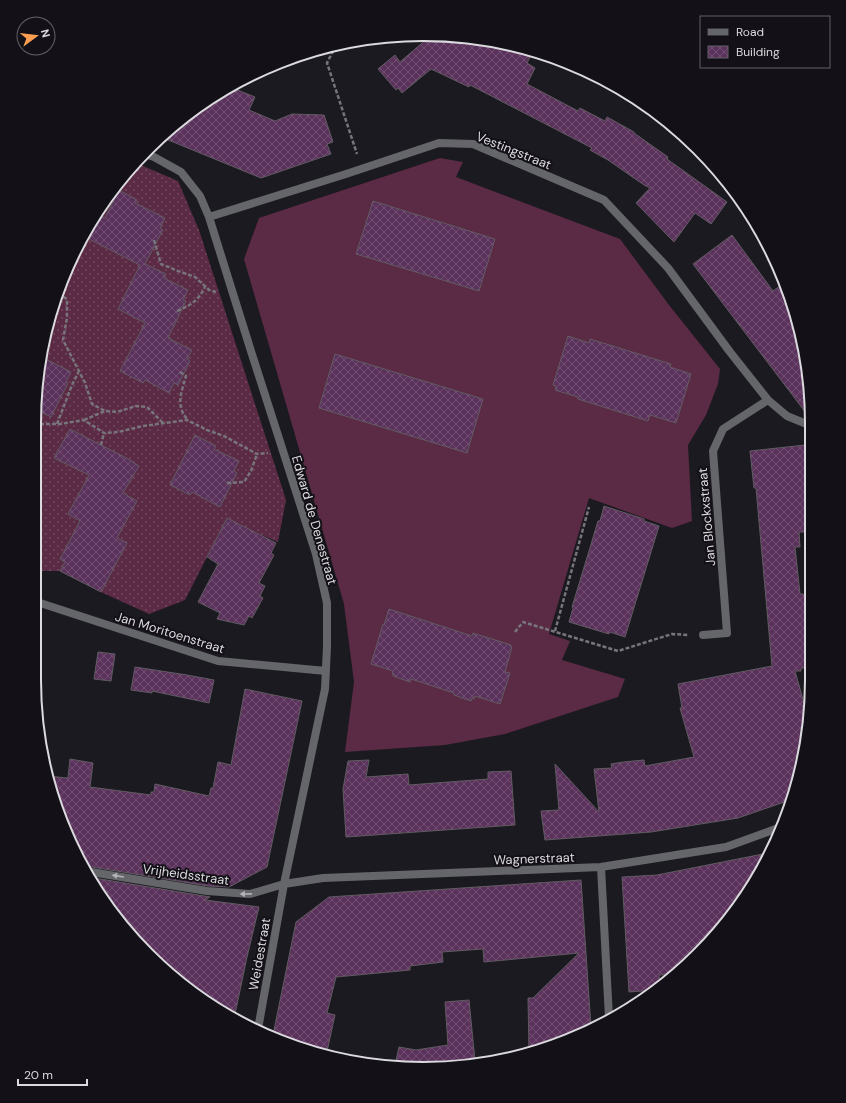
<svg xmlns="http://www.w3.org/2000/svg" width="846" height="1103" font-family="'DM Sans',sans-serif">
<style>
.grass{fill:#5b2a44}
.garden{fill:url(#garden-dots)}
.building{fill:url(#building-cross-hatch);stroke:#615b61}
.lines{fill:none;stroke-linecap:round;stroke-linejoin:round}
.path{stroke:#77757b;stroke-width:2.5;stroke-dasharray:4 2;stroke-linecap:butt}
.street{stroke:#65666a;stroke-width:8}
.oneway{fill:#b2b1b5}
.labels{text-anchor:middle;stroke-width:4;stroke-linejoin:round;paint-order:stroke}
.street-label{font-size:13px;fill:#dbdade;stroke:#131117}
.rim{fill:none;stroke:#dbdade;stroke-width:2}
</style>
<defs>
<pattern id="garden-dots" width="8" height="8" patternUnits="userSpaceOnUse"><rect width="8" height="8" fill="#5b2a44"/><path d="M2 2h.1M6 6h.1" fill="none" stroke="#72485f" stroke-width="1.8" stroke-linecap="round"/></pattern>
<pattern id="building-cross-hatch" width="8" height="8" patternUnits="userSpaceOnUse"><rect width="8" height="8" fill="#5a325c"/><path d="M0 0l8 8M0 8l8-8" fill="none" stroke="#714f73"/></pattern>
</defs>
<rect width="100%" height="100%" fill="#1c1a21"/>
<!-- grass -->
<path class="grass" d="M440 158 463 162 456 177 620 239 669 305 720 369 718 384 706 415 688 445 692 521 672 528 589 498 549 634 570 641 562 660 625 679 618 697 505 734 445 745 345 752 354 682 344 604 244 259 259 218Z"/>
<!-- garden -->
<path class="garden" d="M136 163 178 181 199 230 286 500 278 542 226 520 185 600 149 614 101 592 60 571H34L35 398 47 322 74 251 114 186Z"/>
<!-- building -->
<path class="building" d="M435 35 490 41 510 50 511 48 530 57 527 63 535 68 527 84 578 111 580 108 605 121 607 117 634 132V133L668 157 667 159 727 202 711 224 695 213 674 242 636 203 650 188 644 185 608 160 590 150 592 148 470 85 469 87 431 69 402 93 398 88 396 90 378 69 395 55 400 62 429 37Z
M230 87 255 97 249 110 275 121 292 114 324 115 333 142 327 144 331 154 261 178 161 137 166 131 207 99Z
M119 190 137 200 135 203 165 218 160 228 163 230 145 264 166 274 164 278 188 290 183 300 186 301 168 338 192 350 187 359 190 361 178 385 174 383 169 393 145 380 143 383 120 371 145 323 118 309 140 265 87 238 99 215 105 218Z
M373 201 495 239 479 291 356 254Z
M732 235 773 291 784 283 791 298 809 372V417L693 264Z
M568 336 589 343 590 339 671 364 670 367 691 374 676 423 650 415 648 421 578 399V397L555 390 556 386 553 385Z
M335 354 483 399 467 453 319 408Z
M42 357 71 372 66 382 68 383 51 417 35 409V398Z
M70 429 132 461V462L139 466 123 493 137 501 117 538 127 543 101 592 60 571 65 562 60 559 80 521 68 514 89 475 54 458Z
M195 435 216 446 214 449 239 461 234 471 237 473 220 507 192 492 190 495 170 485Z
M805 445V447H809V532H799L800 547H795L800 594H803L804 596H806L808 617H806L809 650V668H801V671H795L809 721V731L793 799 738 818 651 832 545 840 541 811 559 810 555 764 599 812 594 769 612 768 611 764 623 762 644 760 645 766 694 757 680 708H682L678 684 772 666 756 488H754L750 451Z
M604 506 644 519V521L659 526 625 637 610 632 609 634 569 622 573 608 572 607 589 551 598 521H600Z
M227 518 276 543 271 553 274 555 259 583 265 586 260 596 263 598 252 618 249 616 244 625 217 619 220 613 198 602 218 564 210 559V558L207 557Z
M389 609 472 636 473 633 511 645 510 646 512 647 505 672 510 673 500 704 475 696 474 699 472 698 471 701 454 695V693L411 679 410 682 393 676V674H392L393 671 371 664 383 624 384 625Z
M98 652 115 654 111 681 94 679Z
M135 667 187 675 214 680 209 703 152 691V693L131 690Z
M245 689 302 701 267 867 229 887 208 886 86 866H83L47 781V776L68 778 70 759 93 763 90 787 151 795V792H154L155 784 209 796 211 788H213L218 762 231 765Z
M369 760 366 777 408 774 409 785 488 779V772L511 771 515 825 346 837 343 789 348 761Z
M768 853 747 896 698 955 676 974 659 975 660 986 655 990 629 992 622 877 657 875Z
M88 877 210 897 205 900 259 907 247 957 234 1019 229 1017 148 955Z
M581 880 591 1027 548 1048 529 1051 528 998H533L579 953 484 962 483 949 442 952 443 962 410 966V970L336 977 327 1013 335 1015 326 1056H323L273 1035 296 922 329 897Z
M469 1000 475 1061 423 1069 395 1065 399 1047 416 1050 448 1045 445 1002Z"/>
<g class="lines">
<!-- path -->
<path class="path" d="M336 45 327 63 357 154
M154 240 161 264 178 271 195 277 209 290 216 292
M58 294 67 299V318L63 340 85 383 92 404 105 411
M177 311C191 305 198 301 205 287
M180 372 186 376C182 391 175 405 187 419
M35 420 42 424H60L84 420 104 433 118 432 143 426 187 420 207 430 224 436 257 454 268 453
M84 420 105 411 117 412 136 406 147 407 163 423
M57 424 72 385 79 371
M101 445 104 433
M227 483 244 482 251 471 257 454
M555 631 589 507
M515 632 523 622 618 651 672 634 688 635"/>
<!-- street -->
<path class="street" d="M145 154 154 157 181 172 200 196 209 217 250 348 316 554 327 603V647L325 689 284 884 258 1029
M209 217 346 174 439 143 473 144 604 200 668 268 730 352 768 400 787 416 809 425
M34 601 218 661 326 671
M703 635 727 633 713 451 723 429 768 400
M601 867 609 1018
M85 871 207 891 250 894 284 884 323 878 601 867 726 847 781 827"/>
</g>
<!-- one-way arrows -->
<defs><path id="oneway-solid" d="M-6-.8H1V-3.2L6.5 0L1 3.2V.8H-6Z"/></defs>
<g class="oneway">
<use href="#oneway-solid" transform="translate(118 876) rotate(-171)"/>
<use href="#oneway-solid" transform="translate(246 894) rotate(179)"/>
</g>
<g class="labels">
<!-- street labels -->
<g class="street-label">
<text transform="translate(514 150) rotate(22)" y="5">Vestingstraat</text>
<text transform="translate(706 517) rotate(-95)" y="5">Jan Blockxstraat</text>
<text transform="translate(315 520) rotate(74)" y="5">Edward de Denestraat</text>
<text transform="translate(170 632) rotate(17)" y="5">Jan Moritoenstraat</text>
<text transform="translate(534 858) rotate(-2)" y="5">Wagnerstraat</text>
<text transform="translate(186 874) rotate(8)" y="5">Vrijheidsstraat</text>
<text transform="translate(259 954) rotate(-80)" y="5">Weidestraat</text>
</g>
</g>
<!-- crop -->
<path d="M0 0H846V1103H0ZM423 41H423A382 382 0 0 1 805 423V680A382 382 0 0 1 423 1062H423A382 382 0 0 1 41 680V423A382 382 0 0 1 423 41Z" fill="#131117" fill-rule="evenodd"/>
<path class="rim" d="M423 41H423A382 382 0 0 1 805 423V680A382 382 0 0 1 423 1062H423A382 382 0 0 1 41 680V423A382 382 0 0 1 423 41Z"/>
<!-- legend -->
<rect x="700" y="16" width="130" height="52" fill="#131117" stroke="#636167"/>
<rect x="708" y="29" width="20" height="6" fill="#65666a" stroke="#636167"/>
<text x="736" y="36" font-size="12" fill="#dbdade">Road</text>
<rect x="708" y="46" width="20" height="12" fill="url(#building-cross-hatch)" stroke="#636167"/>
<text x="736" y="56" font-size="12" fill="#dbdade">Building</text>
<!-- north arrow -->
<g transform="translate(36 36) rotate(75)"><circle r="19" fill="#131117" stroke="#636167"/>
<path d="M0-3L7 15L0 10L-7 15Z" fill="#fb9e51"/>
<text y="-6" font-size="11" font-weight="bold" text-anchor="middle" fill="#dbdade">N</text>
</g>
<!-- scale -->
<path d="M18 1079v6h69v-6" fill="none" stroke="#dbdade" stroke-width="2"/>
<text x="24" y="1079" font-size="12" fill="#dbdade" stroke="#131117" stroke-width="3" paint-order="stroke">20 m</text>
</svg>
